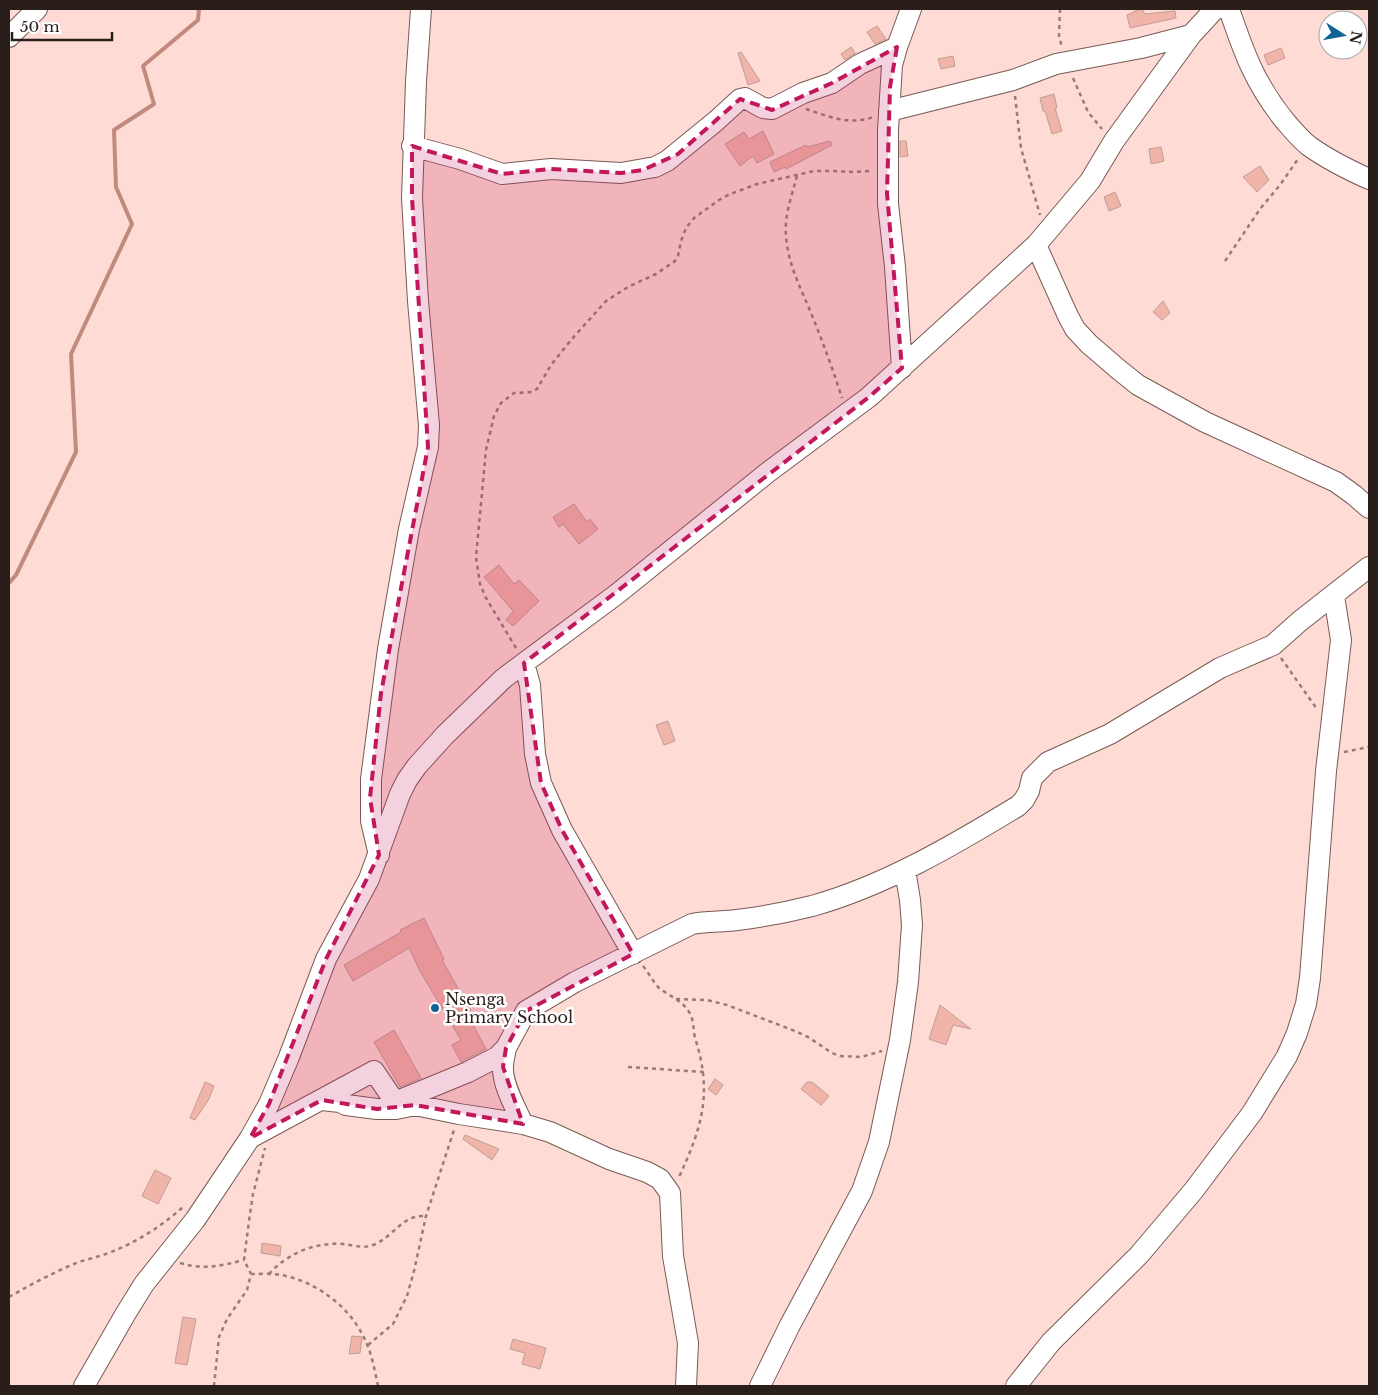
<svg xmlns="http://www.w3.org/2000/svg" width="1378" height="1395" font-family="'Libre Baskerville',serif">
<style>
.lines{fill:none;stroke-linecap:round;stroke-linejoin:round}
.stream{stroke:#c28a7e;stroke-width:4}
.building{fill:#f0b5a8;stroke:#be9e97}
.minor-casing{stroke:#785b55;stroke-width:22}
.path{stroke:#957e79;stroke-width:2.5;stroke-dasharray:4 4;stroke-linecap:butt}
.minor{stroke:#fff;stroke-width:20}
.marked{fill:#c2185b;fill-opacity:0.2;stroke:#c2185b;stroke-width:4;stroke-dasharray:10 6;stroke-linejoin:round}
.poi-dot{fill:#0f6395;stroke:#fff;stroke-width:2}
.labels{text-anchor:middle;stroke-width:5;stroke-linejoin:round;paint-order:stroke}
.poi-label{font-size:16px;fill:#2a1e1b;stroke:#fff;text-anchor:start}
</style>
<rect width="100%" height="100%" fill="#fedbd4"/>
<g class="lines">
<!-- stream -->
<path class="stream" d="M9 583 16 575 76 452 71 354 132 224 116 187 114 130 154 104 143 66 198 20 199 9"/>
</g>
<!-- building -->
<path class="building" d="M1140 9H1142L1145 14 1175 11 1176 18 1130 28 1127 15Z
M877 26 886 39 875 44 867 32Z
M851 47 855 53 845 60 841 54Z
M1281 48 1285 58 1268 65 1264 55Z
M741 52 760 81 748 85 738 53Z
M953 56 955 66 941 69 938 59Z
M1054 94 1057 108H1055L1062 131 1052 134 1045 111H1043L1040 98Z
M763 131 774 154 757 163 753 156 740 166 725 144 744 132 749 139Z
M830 141 832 145 786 169 785 167 774 172 770 162 806 145 807 147Z
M900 141H906L908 156 900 157Z
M1161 147 1164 161 1151 164 1149 149Z
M1260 166 1269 180 1257 192 1243 177Z
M1115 192 1121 206 1109 211 1104 197Z
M1163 301 1170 313 1162 320 1153 312Z
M574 504 587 522 590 519 598 529 579 544 563 524 559 527 553 517Z
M499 565 514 584 519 580 539 601 513 626 506 620 513 611 484 577Z
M668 721 675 741 664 745 656 725Z
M424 918 444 959 442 960 475 1018 471 1021 486 1049 461 1062 452 1045 461 1040 420 971 409 948 353 981 344 965 401 932 400 930Z
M940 1005 971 1029 953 1025 946 1045 929 1039Z
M394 1030 421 1078 400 1087 374 1042Z
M715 1079 723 1085 716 1095 708 1089Z
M205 1082 214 1086 209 1099 195 1120 190 1118Z
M807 1082H812L829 1096 821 1105 801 1089Z
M465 1135 499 1149 492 1160 463 1139Z
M155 1170 171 1178 158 1204 142 1196Z
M262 1243 281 1246 280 1256 261 1253Z
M183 1317 196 1319 187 1365 175 1363Z
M352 1336 362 1337 360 1353 349 1354Z
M513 1339 546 1348 540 1369 522 1364 525 1353 510 1349Z"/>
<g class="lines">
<!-- minor casing -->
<g class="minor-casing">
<path id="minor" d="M1229 9C1244 53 1255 84 1285 121 1292 129 1300 139 1309 146 1327 159 1349 170 1369 179
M9 37 37 9
M889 111 1013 80 1056 64 1141 48 1191 35
M412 146 460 159 502 174 551 169 621 173 655 167 667 161 716 121 740 99 745 98 763 108 772 109 803 93 832 83 860 64 897 47
M1036 245 1068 316 1075 329 1089 344 1118 369 1138 385 1205 422 1336 482 1354 495 1369 508
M902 368 895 267 888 204V130L892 65 897 47 911 9
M524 663 530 685 535 754 541 783 562 830 633 954
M379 855 371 821V779L388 649 409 529 428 447 429 425 418 301 412 198 416 81 421 9
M506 1048C505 1054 503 1061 503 1067 502 1084 516 1109 523 1124
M322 1100 340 1102 346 1105 377 1109H396L415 1105 459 1114 523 1124 550 1132 609 1159 647 1172 660 1179 670 1193 673 1256 688 1343 686 1386
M250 1138 374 1071 395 1102 468 1072 497 1057 506 1048 526 1011 575 982 692 924C707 921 722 922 737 920 762 917 788 912 812 906 884 886 954 845 1018 806L1024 800 1029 791 1032 778 1048 762 1110 734 1220 668 1273 645 1300 621 1369 567
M84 1386 126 1313 144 1284 195 1220 250 1138 269 1104 289 1057 326 959 369 879 400 794 407 780 417 766 445 735 504 678 617 594 767 473 869 397 1036 245 1090 181 1114 141 1191 35 1215 9
M760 1386 790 1325 862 1191 879 1142 900 1040 908 982 912 925 910 900 905 870
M1016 1386 1051 1342 1139 1255 1194 1190 1252 1113 1287 1056 1297 1033 1306 1004 1310 978 1326 771 1341 640 1334 596"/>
</g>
<!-- path -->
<path class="path" d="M1060 9 1059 36 1062 47
M1073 78 1088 112 1102 129
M1015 96 1021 148 1040 215
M806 109C827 116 851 126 873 117
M797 176C792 195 784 216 786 236 788 267 804 294 815 323 825 348 834 373 842 398
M1225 261 1260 209 1280 185 1298 159
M516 648 486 598 480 584 476 557 486 450 494 416 501 403 514 393 532 392 537 389 551 365 571 340 606 301 628 287 656 274 675 261 678 256 681 241 686 228 694 218 719 200 728 195 757 184 814 171H834L853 172 871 171
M1281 658 1317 709
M1344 752 1369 747
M643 966C649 973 653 982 659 988 669 996 682 1000 689 1012 694 1019 693 1029 695 1038 713 1093 702 1128 678 1179
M676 999 707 1000 727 1005 795 1031 808 1037 832 1053 840 1056 861 1057 882 1051
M628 1067 704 1072
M180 1263C205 1270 220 1266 244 1260
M251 1274C262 1274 275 1273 286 1276 320 1284 352 1309 366 1342 372 1355 375 1372 378 1386
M269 1274C288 1253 315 1242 343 1244 353 1245 363 1249 373 1245 394 1237 402 1214 426 1216
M9 1297C30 1285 52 1273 74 1264 86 1259 99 1257 111 1252 137 1242 163 1225 183 1207
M368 1345 393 1324 407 1296 414 1271 426 1216 454 1130
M214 1386 219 1337 227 1319 247 1290 251 1274 244 1260 249 1221 253 1194 265 1148"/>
<!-- minor -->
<use href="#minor" class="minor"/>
</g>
<!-- marked area -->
<path class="marked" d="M897 47 890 87 887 193 902 368 869 397 524 663 541 783 562 830 633 954 526 1011 506 1048 503 1067 523 1124 415 1105 377 1109 322 1100 250 1138 269 1104 326 959 379 855 370 798 381 693 428 447 412 198V146L502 174 551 169 621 173 643 170 678 154 740 99 772 110 832 83Z"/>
<!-- markers -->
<circle class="poi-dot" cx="435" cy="1008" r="5"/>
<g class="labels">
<!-- poi labels -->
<g class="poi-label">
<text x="445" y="1005">Nsenga<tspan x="445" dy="18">Primary School</tspan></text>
</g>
</g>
<!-- border -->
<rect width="1378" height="1395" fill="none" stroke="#2a1e1b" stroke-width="20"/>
<!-- north arrow -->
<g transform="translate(1343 35) rotate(101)"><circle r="24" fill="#ffffff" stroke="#aaa5a4"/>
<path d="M0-4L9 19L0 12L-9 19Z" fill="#0f6395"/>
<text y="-8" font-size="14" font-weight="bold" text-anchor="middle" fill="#2a1e1b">N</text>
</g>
<!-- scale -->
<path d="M12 32v8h100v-8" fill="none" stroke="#2a1e1b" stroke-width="2.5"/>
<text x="20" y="32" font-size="15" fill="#2a1e1b" stroke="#ffffff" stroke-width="4" paint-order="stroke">50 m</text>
</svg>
